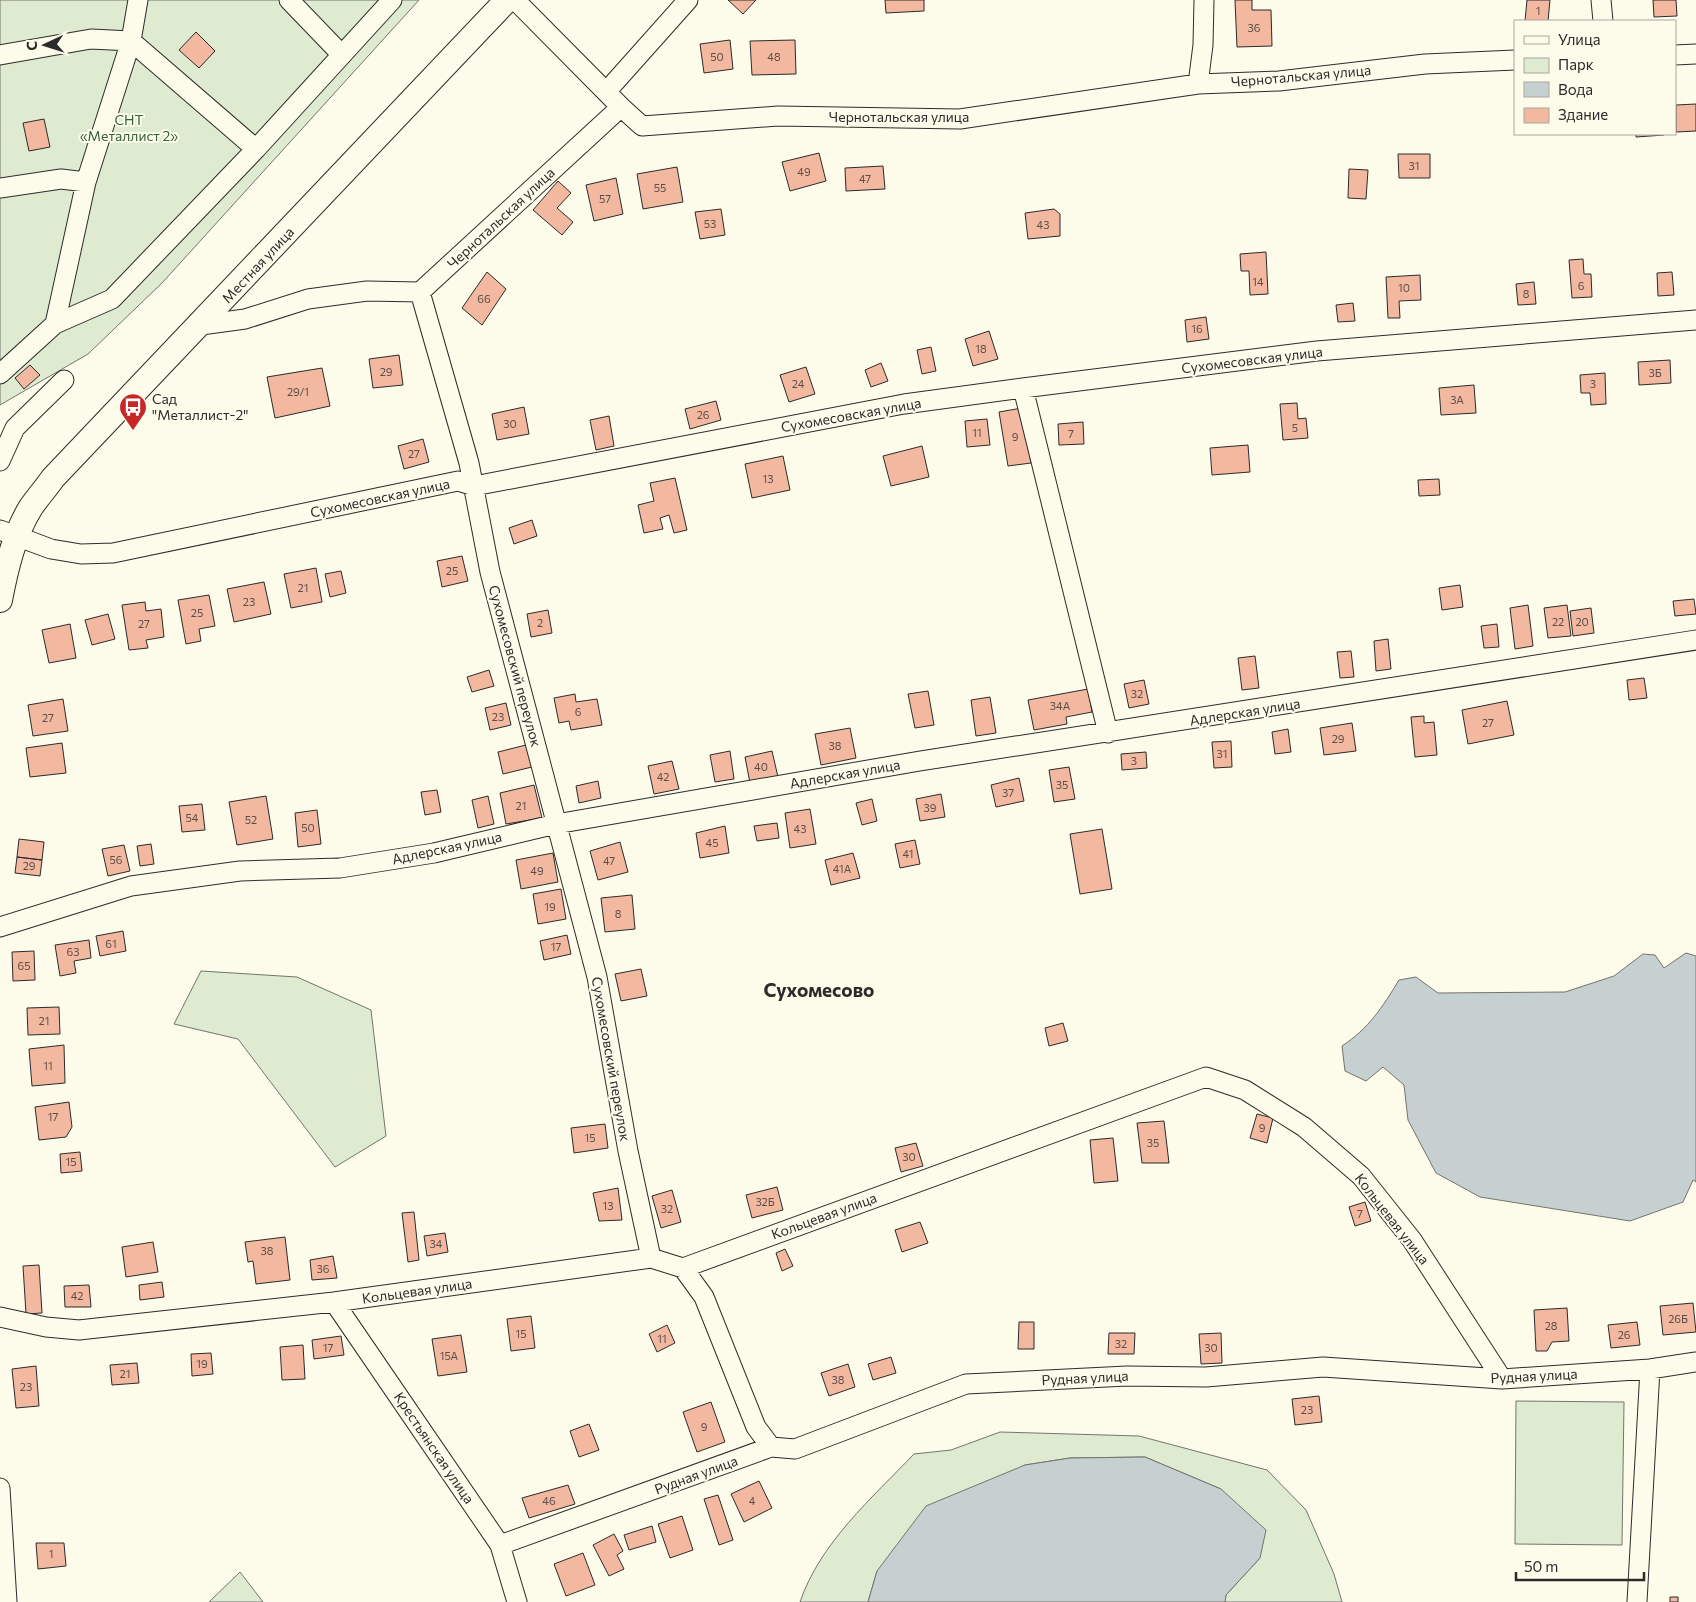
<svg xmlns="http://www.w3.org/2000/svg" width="1696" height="1602" font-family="Commissioner,sans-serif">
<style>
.green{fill:#deebd1;stroke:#74746e}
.water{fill:#c7d0d0;stroke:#74746e}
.building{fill:#f2b8a0;stroke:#2b2b2b}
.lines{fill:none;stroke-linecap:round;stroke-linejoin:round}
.minor-casing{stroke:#2b2b2b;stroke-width:21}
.major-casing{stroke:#2b2b2b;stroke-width:26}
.minor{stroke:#fdfbea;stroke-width:19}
.major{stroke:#fdfbea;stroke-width:24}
.labels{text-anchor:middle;stroke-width:4;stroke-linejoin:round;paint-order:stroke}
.number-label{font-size:11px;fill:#5d4e48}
.street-label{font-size:14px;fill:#2b2b2b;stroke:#fdfbea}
.park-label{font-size:14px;fill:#34623c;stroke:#fdfbea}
.poi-label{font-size:14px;fill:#2b2b2b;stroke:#fdfbea;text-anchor:start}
.district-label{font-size:19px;font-weight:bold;fill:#2b2b2b;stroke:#fdfbea}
</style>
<rect width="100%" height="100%" fill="#fdfbea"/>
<!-- green -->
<path class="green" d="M0 0H419L162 283 88 354 0 405Z
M201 971 297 977 371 1010 386 1136 335 1167 238 1039 174 1024Z
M1516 1401 1624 1402 1622 1545 1515 1544Z
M1000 1432 1139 1436 1267 1470 1306 1510 1334 1574 1342 1602H1225L1226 1595 1260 1558 1221 1489 1145 1457 1070 1458 1025 1465 877 1571 868 1602H800C820 1543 872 1498 914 1454L951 1450Z
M240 1572 263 1602H209Z"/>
<!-- water -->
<path class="water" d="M1686 953 1696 956V1182L1693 1180 1683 1202 1630 1221 1480 1197 1436 1173 1408 1120 1404 1085 1383 1067 1366 1081 1345 1071 1342 1046C1369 1028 1382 1008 1399 980L1416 977 1438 993 1565 992 1614 976 1643 954 1655 955 1664 968Z
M1145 1457 1221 1489 1266 1530 1260 1558 1226 1595 1225 1602H868L877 1571 926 1506 1025 1465 1070 1458Z"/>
<!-- building -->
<path class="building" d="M728 0H756L743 14Z
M885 0H924V11L886 13Z
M1235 0H1252V10H1271L1272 46 1237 47Z
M1527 0H1550L1548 21H1525Z
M1653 0H1676L1677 16 1654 17Z
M196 32 215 51 199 68 179 50Z
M730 40 733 69 704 73 700 44Z
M795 40 796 74 752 75 750 41Z
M1696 104V131L1676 132V105Z
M44 119 50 147 29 151 23 123Z
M1636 134H1664V135L1636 137Z
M819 153 826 181 790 191 782 162Z
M1398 154H1430V178H1399Z
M883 166 885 189 846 191 845 168Z
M677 167 683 202 643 209 637 174Z
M1349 169 1368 170 1366 199 1348 198Z
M616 178 623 214 594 221 586 185Z
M558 181 571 193 557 208 573 222 562 235 533 210Z
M721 209 725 235 700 239 695 212Z
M1054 209 1060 214V236L1028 239 1025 213Z
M1266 252 1268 294 1250 295 1249 271H1241L1240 254Z
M1583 259 1584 274H1591L1592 297 1572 298 1569 260Z
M487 272 506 289 482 325 462 308Z
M1672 272 1674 295 1658 296 1657 273Z
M1420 275 1421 300 1399 301 1400 318H1388L1386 277Z
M1534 282 1536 304 1518 305 1516 284Z
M1353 303 1355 321 1338 322 1336 305Z
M1206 317 1209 339 1187 342 1185 320Z
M989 331 998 359 973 366 965 339Z
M931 347 936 371 922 374 917 350Z
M399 355 403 385 373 388 369 359Z
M1670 360 1671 383 1639 385 1638 362Z
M881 363 888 381 871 387 865 370Z
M30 365 40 375 24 389 15 378Z
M806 367 815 394 789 402 780 375Z
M322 368 330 406 275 418 267 377Z
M1605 373 1606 404 1591 405 1590 393H1581L1580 375Z
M1474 385 1476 413 1441 415 1439 388Z
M716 401 721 420 690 429 685 409Z
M1297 403 1298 419 1306 418 1308 438 1283 440 1280 404Z
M524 407 529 434 497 440 492 414Z
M1022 408 1031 463 1008 466 999 412Z
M609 416 614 446 596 450 590 420Z
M987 419 990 445 967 447 965 421Z
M1083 422 1084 444 1059 445 1058 424Z
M423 439 429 462 404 469 398 446Z
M1248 445 1250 472 1212 475 1210 448Z
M922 446 929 477 891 486 883 456Z
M783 456 790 490 752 498 745 464Z
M675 478 687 530 674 533 669 515 660 518 663 529 644 533 638 505 654 501 650 483Z
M1439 479 1440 495 1419 496 1418 480Z
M532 520 537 536 514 544 509 528Z
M462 556 468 581 442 587 437 561Z
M316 568 322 602 291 608 284 574Z
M341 571 346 593 330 597 325 574Z
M264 582 271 614 234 622 227 589Z
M1460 585 1463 607 1442 610 1439 588Z
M209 595 215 626 199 629 201 641 186 644 178 600Z
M1694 599 1696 614 1675 616 1673 601Z
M145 602 146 611 161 609 164 637 146 640 148 648 129 650 122 605Z
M1528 605 1533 646 1515 649 1510 608Z
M1567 605 1571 636 1548 638 1544 608Z
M1591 608 1594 633 1573 636 1570 611Z
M548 610 552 633 531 637 527 614Z
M108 614 115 639 92 645 85 620Z
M70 624 76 658 49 663 42 630Z
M1497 624 1499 647 1484 648 1481 626Z
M1388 639 1391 669 1376 671 1374 641Z
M1351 651 1354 677 1340 678 1337 652Z
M1255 656 1259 688 1242 690 1238 658Z
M489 670 494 686 472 692 467 677Z
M1644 678 1647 698 1629 700 1627 680Z
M1144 680 1149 704 1129 708 1124 684Z
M1088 689 1092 712 1066 717 1067 724 1034 730 1028 700Z
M928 691 934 725 915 728 908 694Z
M575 694 576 702 597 699 602 725 571 730 569 721 559 723 554 698Z
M990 697 996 733 976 736 971 700Z
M63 699 68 731 33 736 28 705Z
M1507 701 1514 735 1468 744 1462 710Z
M506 703 511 725 490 730 485 708Z
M1424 716V723L1434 722 1437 755 1415 757 1411 717Z
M1352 723 1356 751 1324 755 1320 728Z
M850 728 856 758 821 765 815 734Z
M1288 729 1291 752 1275 754 1272 732Z
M1231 741 1232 767 1214 768 1212 742Z
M62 743 66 773 30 777 26 748Z
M526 745 532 767 503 774 498 752Z
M730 751 734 779 715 782 710 755Z
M772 751 778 777 750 783 745 757Z
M1146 752 1147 768 1122 770 1121 754Z
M672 761 679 789 654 794 648 766Z
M1069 767 1075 799 1054 802 1049 770Z
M1019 778 1024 801 996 807 991 785Z
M598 781 601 798 579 803 576 786Z
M534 785 542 818 506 824 500 793Z
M437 790 441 812 425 815 421 792Z
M941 794 945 817 920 821 916 799Z
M266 796 273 839 237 845 229 802Z
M488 796 494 824 478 828 472 800Z
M872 799 877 821 862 825 856 803Z
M202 804 205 830 182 832 179 806Z
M810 809 816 844 790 848 785 813Z
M317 810 321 844 298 847 295 813Z
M777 823 779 838 757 841 754 826Z
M725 826 729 853 700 858 696 833Z
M1102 829 1112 889 1080 894 1070 834Z
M19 839 44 842 42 860 17 857Z
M915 840 920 864 900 868 895 844Z
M620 842 628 872 598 880 590 851Z
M151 844 154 864 140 866 137 846Z
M124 845 130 871 108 876 102 849Z
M553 853 558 882 521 889 516 860Z
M853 853 860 878 831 885 825 860Z
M17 857 42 860 40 876 15 873Z
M561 889 566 919 538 924 533 894Z
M632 895 635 929 605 932 601 898Z
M123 931 126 951 100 956 96 936Z
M567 935 571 954 544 960 540 941Z
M89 940 91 958 74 961 76 973 60 976 55 945Z
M34 951 35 980 13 981 12 952Z
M641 969 647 996 621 1001 615 974Z
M59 1007 60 1034 28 1035 27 1008Z
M1063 1023 1068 1041 1049 1046 1045 1028Z
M64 1045 65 1083 32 1086 29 1049Z
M69 1102 72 1127 66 1137 39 1140 35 1107Z
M1257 1114 1273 1118 1267 1143 1250 1138Z
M1164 1121 1169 1163H1142L1137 1123Z
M605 1124 608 1148 574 1153 571 1128Z
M1113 1138 1118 1181 1094 1183 1090 1140Z
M916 1143 923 1166 901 1172 895 1148Z
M80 1152 82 1171 61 1173 60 1154Z
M777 1187 783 1210 752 1218 746 1195Z
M618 1188 622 1220 599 1221 593 1193Z
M672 1190 681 1222 661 1228 652 1196Z
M1365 1202 1371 1221 1355 1226 1349 1207Z
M414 1212 419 1260 408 1262 402 1213Z
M920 1222 928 1243 902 1252 895 1230Z
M445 1233 448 1252 427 1256 424 1236Z
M285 1237 290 1280 256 1284 253 1261 248 1262 245 1242Z
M153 1242 158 1272 126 1277 122 1247Z
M785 1249 793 1266 782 1271 776 1253Z
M333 1256 337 1278 312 1280 310 1260Z
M39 1265 42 1313 26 1314 23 1266Z
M162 1282 164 1297 140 1300 139 1285Z
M89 1285 91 1307H65L64 1286Z
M1693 1303 1696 1332 1663 1335 1660 1306Z
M1567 1308 1569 1341 1552 1342 1547 1351H1536L1534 1310Z
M531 1316 535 1348 511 1351 507 1319Z
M1019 1322H1034V1349H1018Z
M1637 1322 1640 1345 1611 1348 1608 1325Z
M667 1325 675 1343 657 1352 649 1334Z
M1109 1333H1135L1134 1354H1108Z
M1221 1333 1222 1363 1201 1364 1199 1334Z
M461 1335 467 1372 438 1376 432 1339Z
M341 1336 344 1355 314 1359 312 1340Z
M303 1345 305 1379 282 1380 280 1347Z
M211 1353 213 1374 192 1376 191 1354Z
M891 1357 896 1373 873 1380 868 1364Z
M137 1363 139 1383 112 1385 110 1365Z
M848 1364 855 1387 829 1396 821 1373Z
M36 1366 39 1406 16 1408 12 1369Z
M1319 1396 1322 1422 1295 1425 1292 1399Z
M711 1402 725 1442 697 1452 683 1412Z
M589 1424 599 1450 579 1457 570 1431Z
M759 1481 772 1508 744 1522 731 1494Z
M568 1485 575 1504 529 1518 522 1498Z
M718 1495 733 1540 719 1545 704 1499Z
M682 1516 693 1550 670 1558 658 1524Z
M652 1526 656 1542 629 1550 624 1535Z
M614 1534 623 1551 617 1555 624 1569 609 1576 593 1545Z
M36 1543H64L66 1566 38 1569Z
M583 1553 595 1585 566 1596 554 1564Z
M1670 1597H1678V1602H1670Z"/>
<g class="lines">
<!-- minor casing -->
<g class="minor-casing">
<path id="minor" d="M289 0 342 55
M515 0 621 107
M1601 0 1603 21
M0 55 91 39 131 41 256 149
M1675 55 1696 54
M1198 84 1203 45 1204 0
M606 92 688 0
M0 188 61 179 86 182
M420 292 621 107 642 126 778 116 960 119 1198 84 1279 81 1425 64 1515 60
M55 324 112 299 256 149 392 0
M201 325 245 319 308 299 367 291 420 292 469 463 490 572 597 977 628 1151 651 1258
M0 374 55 324 86 182 131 41 138 0
M1023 388 1108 733
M0 461 15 428 64 380
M0 530 51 549 81 554 113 553 458 481 474 486 904 404 1023 388 1317 351 1696 320
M0 927 131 886 240 871 340 868 434 853 556 824 920 761 1696 640
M683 1268 704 1297 756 1427 771 1447
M334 1302 500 1545 517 1602
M0 1317 46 1327 79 1330 334 1302 651 1258 683 1268 1206 1077 1245 1090 1304 1127 1361 1176 1412 1240 1502 1379
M0 1488 7 1602
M500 1545 771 1447 795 1449 966 1384 1127 1376 1206 1377 1323 1367 1502 1379 1650 1369 1696 1362
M1637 1602 1650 1369"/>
</g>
<!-- major casing -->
<g class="major-casing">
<path id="major" d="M0 600C6 569 14 534 31 507 38 497 46 488 53 478L507 0"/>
</g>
<!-- minor -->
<use href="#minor" class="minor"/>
<!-- major -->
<use href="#major" class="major"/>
</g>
<!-- icons -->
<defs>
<g id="bus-pin" transform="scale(1.4375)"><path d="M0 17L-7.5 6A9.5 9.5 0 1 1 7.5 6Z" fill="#c62828" stroke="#fdfbea"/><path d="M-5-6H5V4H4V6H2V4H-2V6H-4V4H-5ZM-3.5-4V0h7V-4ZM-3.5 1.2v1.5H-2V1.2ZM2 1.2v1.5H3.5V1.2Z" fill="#fff"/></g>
</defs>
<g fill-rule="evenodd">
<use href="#bus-pin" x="133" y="407"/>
</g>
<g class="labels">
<!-- number labels -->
<g class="number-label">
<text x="1538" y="15">1</text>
<text x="1254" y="32">36</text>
<text x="717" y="61">50</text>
<text x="774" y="61">48</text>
<text x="1414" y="170">31</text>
<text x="804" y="176">49</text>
<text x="865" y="183">47</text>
<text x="660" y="192">55</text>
<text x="605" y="203">57</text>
<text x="710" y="228">53</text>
<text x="1043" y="229">43</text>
<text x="1258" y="286">14</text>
<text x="1581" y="290">6</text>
<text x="1404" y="292">10</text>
<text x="1526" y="298">8</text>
<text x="484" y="303">66</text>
<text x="1197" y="333">16</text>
<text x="981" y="353">18</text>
<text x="386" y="376">29</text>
<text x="1655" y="377">3Б</text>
<text x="798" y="388">24</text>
<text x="1593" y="388">3</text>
<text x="298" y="396">29/1</text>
<text x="1457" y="404">3А</text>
<text x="703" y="419">26</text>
<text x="510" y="428">30</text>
<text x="1295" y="432">5</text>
<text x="977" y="437">11</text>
<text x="1071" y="438">7</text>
<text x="1015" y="441">9</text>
<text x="414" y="458">27</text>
<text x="768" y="483">13</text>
<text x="452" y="575">25</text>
<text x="303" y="592">21</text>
<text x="249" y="606">23</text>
<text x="197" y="617">25</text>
<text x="1558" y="626">22</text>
<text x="1582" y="626">20</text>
<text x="540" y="627">2</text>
<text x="144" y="628">27</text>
<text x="1137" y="698">32</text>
<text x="1060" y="710">34А</text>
<text x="578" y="716">6</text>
<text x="498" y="721">23</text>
<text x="48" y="722">27</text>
<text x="1488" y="727">27</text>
<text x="1338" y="743">29</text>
<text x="835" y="750">38</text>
<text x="1222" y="758">31</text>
<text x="1134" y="765">3</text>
<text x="761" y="771">40</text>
<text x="663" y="781">42</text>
<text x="1062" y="789">35</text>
<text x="1008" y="797">37</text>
<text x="521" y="810">21</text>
<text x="930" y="812">39</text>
<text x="192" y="822">54</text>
<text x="251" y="824">52</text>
<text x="308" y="832">50</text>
<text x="800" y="833">43</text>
<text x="712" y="847">45</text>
<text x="908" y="858">41</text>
<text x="116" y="864">56</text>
<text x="609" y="865">47</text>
<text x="29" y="870">29</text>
<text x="842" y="873">41А</text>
<text x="537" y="875">49</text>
<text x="550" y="911">19</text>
<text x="618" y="918">8</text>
<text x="111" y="948">61</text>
<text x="556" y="951">17</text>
<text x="73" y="956">63</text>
<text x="24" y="970">65</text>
<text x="44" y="1025">21</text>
<text x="48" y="1070">11</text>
<text x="53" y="1121">17</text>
<text x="1262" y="1132">9</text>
<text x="590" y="1142">15</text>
<text x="1153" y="1147">35</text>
<text x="909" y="1161">30</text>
<text x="71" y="1166">15</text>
<text x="765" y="1206">32Б</text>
<text x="608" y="1210">13</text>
<text x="667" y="1213">32</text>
<text x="1360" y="1218">7</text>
<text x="436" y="1248">34</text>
<text x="267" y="1255">38</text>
<text x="323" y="1273">36</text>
<text x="77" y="1300">42</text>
<text x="1678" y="1323">26Б</text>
<text x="1551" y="1330">28</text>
<text x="521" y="1338">15</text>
<text x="1624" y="1339">26</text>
<text x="662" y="1343">11</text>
<text x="1121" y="1348">32</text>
<text x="328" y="1352">17</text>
<text x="1211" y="1352">30</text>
<text x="449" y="1360">15А</text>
<text x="202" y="1368">19</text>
<text x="125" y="1378">21</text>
<text x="838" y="1384">38</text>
<text x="26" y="1391">23</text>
<text x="1307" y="1414">23</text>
<text x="704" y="1431">9</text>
<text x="549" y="1505">46</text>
<text x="752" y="1505">4</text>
<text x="51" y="1558">1</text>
</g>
<!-- street labels -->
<g class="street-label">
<text transform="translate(1301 76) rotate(-5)" y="5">Чернотальская улица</text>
<text x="899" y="122">Чернотальская улица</text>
<text transform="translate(501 218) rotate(-43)" y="5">Чернотальская улица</text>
<text transform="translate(258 265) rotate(-47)" y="5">Местная улица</text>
<text transform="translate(1252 360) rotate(-7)" y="5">Сухомесовская улица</text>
<text transform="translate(851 415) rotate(-10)" y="5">Сухомесовская улица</text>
<text transform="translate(380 498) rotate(-12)" y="5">Сухомесовская улица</text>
<text transform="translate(515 666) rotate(75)" y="5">Сухомесовский переулок</text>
<text transform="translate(1245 712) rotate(-9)" y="5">Адлерская улица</text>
<text transform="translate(845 774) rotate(-10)" y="5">Адлерская улица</text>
<text transform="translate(447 848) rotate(-12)" y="5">Адлерская улица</text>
<text transform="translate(611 1059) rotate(80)" y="5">Сухомесовский переулок</text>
<text transform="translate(824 1216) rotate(-20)" y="5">Кольцевая улица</text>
<text transform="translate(1392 1219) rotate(52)" y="5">Кольцевая улица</text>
<text transform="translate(417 1291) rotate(-8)" y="5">Кольцевая улица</text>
<text transform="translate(1534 1376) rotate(-3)" y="5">Рудная улица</text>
<text transform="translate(1085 1378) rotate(-3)" y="5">Рудная улица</text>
<text transform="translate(434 1448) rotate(56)" y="5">Крестьянская улица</text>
<text transform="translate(696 1475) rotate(-20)" y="5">Рудная улица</text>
</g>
<!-- park labels -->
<g class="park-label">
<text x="129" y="125">СНТ<tspan x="129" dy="16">«Металлист 2»</tspan></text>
</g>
<!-- poi labels -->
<g class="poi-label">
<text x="152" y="404">Сад<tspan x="152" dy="16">"Металлист-2"</tspan></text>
</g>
<!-- district labels -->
<g class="district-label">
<text x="819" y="997">Сухомесово</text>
</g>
</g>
<!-- legend -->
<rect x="1514" y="20" width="162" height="115" fill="#fdfbea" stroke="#a9a89e"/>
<rect x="1524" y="36" width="25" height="8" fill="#fdfbea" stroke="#a9a89e"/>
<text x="1558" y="45" font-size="15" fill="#2b2b2b">Улица</text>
<rect x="1524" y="58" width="25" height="15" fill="#deebd1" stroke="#a9a89e"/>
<text x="1558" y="70" font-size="15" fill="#2b2b2b">Парк</text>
<rect x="1524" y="82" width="25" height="15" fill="#c7d0d0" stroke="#a9a89e"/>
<text x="1558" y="95" font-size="15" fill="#2b2b2b">Вода</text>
<rect x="1524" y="108" width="25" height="15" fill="#f2b8a0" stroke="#a9a89e"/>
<text x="1558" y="120" font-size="15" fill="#2b2b2b">Здание</text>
<!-- north arrow -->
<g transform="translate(45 45) rotate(266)" stroke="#fdfbea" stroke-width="4" paint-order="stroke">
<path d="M0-4L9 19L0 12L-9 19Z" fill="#2b2b2b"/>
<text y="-8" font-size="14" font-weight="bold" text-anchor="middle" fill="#2b2b2b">С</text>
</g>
<!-- scale -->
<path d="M1516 1572v8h128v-8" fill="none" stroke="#2b2b2b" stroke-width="2.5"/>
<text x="1524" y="1572" font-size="15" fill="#2b2b2b" stroke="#fdfbea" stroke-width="4" paint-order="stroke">50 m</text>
</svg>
